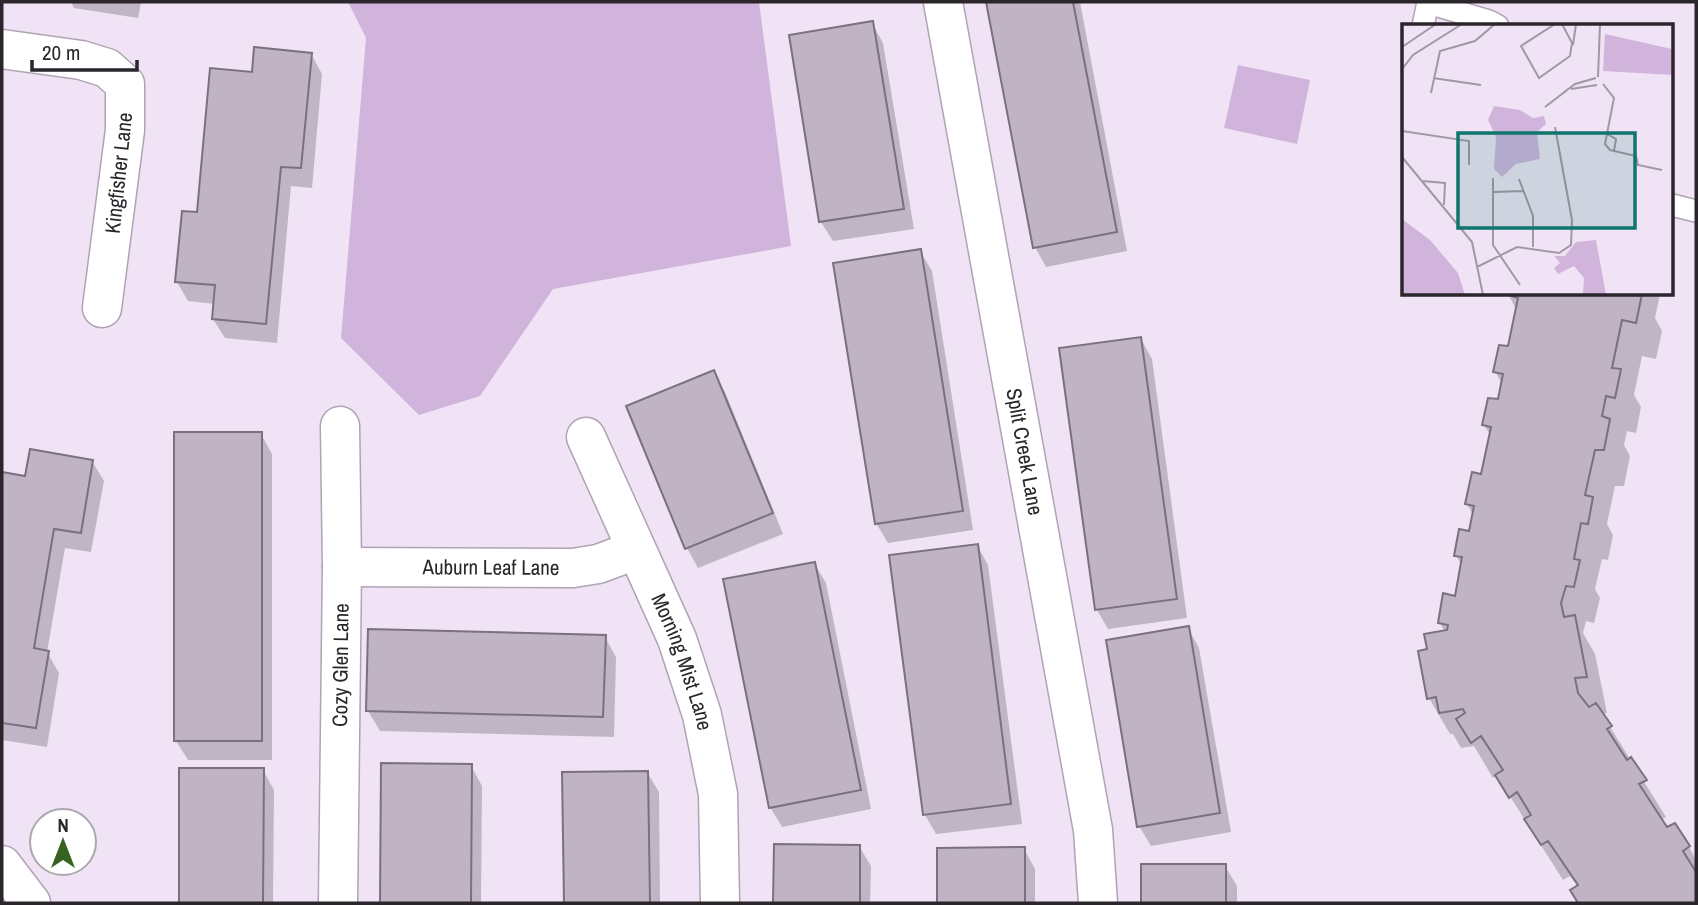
<svg xmlns="http://www.w3.org/2000/svg" width="1698" height="905" font-family="'Archivo Narrow',sans-serif">
<style>
.green{fill:#d1b4dc}
.shadow{fill:#0003}
.building{fill:#bfb3c4;stroke:#7c7080;stroke-width:2}
.lines{fill:none;stroke-linecap:round;stroke-linejoin:round}
.service-casing{stroke:#afa3b4;stroke-width:24}
.minor-casing{stroke:#afa3b4;stroke-width:41}
.service{stroke:#fff;stroke-width:21}
.minor{stroke:#fff;stroke-width:38}
.labels{text-anchor:middle;stroke-width:5;stroke-linejoin:round;paint-order:stroke}
.street-label{font-size:21px;fill:#2a262c;stroke:#fff}
.inset-road{fill:none;stroke:#a197a5;stroke-width:2}
.view{fill:#0f766e;fill-opacity:0.15;stroke:#0f766e;stroke-width:3.5}
.inset-edge{fill:none;stroke:#2a262c;stroke-width:3.5}
</style>
<rect width="100%" height="100%" fill="#f0e3f5"/>
<!-- green -->
<path class="green" d="M348 2H759L791 246 553 289 480 396 419 415 341 338 366 38Z
M1238 65 1310 80 1297 144 1224 128Z"/>
<!-- shadow -->
<path class="shadow" d="M71 2H141L138 18 74 8Z
M988 2H1080L1127 251 1046 267 1035 247Z
M872 23 883 43 914 229 833 241 821 222Z
M311 54 322 74 312 188 291 186 277 343 225 338 213 319 215 304 188 301 177 282 198 214 253 74Z
M920 251 932 271 973 530 888 543 876 523Z
M1508 294H1660L1655 318 1662 331 1656 359 1642 356 1634 395 1641 407 1636 433 1627 431 1624 445 1630 456 1624 486H1615L1607 524 1613 535 1608 560 1602 559 1595 589 1600 598 1594 623 1586 621 1583 633 1595 654 1607 713 1602 714 1666 817 1661 820 1667 830 1689 847 1696 860V903H1580L1573 891 1578 887 1570 876 1563 880 1497 776 1493 778 1474 746 1461 748 1453 734H1450L1429 698V650L1445 632 1440 623 1456 598 1462 566 1456 555 1470 533 1473 515 1467 504 1482 476 1491 436 1484 425 1499 401 1502 384 1495 371 1509 348 1517 311Z
M1141 339 1152 359 1187 618 1108 629 1097 610Z
M714 373 725 392 783 534 698 568 687 548Z
M261 434 272 454V760H188L176 741Z
M92 461 104 481 91 552 65 548 47 652 59 673 47 747 2 740V474L27 478Z
M977 545 988 565 1022 824 936 834 925 815Z
M814 563 826 583 871 809 782 827 770 807Z
M1188 628 1199 648 1231 832 1151 846 1139 826Z
M605 637 616 657 614 737 380 731 368 711Z
M383 765 471 766 482 786 481 903H381Z
M181 769 263 770 274 790 273 903H180Z
M647 772 659 792 660 903H565L564 773Z
M775 846H859L871 866 870 903H775Z
M939 849H1024L1035 869V903H939Z
M1143 866H1225L1237 886V903H1143Z"/>
<!-- building -->
<path class="building" d="M986 2H1073L1117 232 1033 248Z
M873 21 904 209 819 222 789 35Z
M254 47 312 53 301 168 281 167 266 324 212 319 215 285 175 282 182 211 197 212 210 68 252 72Z
M921 249 963 511 875 524 833 263Z
M1506 294H1642L1636 323 1622 320 1612 368 1621 369 1615 398 1606 396 1602 416 1610 419 1604 450H1595L1585 495 1593 497 1588 524 1581 523 1574 559 1580 560 1574 587 1566 586 1561 603 1564 617 1575 615 1587 677 1575 678 1578 693 1589 707 1596 703 1612 726 1607 729 1627 760 1631 757 1647 780 1639 784 1667 827 1675 823 1690 846 1683 851 1696 872V903H1578L1570 890 1578 885 1548 841 1541 845 1524 819 1531 815 1517 792 1509 798 1495 775 1503 770 1481 736 1471 743 1456 719 1465 713 1463 709 1439 713 1436 697 1427 699 1418 651 1427 649 1424 634 1447 630 1448 625 1438 623 1443 593 1455 596 1462 557 1454 556 1459 529 1469 531 1474 506 1465 504 1472 472 1481 474 1491 427 1482 425 1488 398 1498 399 1503 374 1493 372 1499 345 1508 346 1518 298Z
M1141 337 1177 599 1095 610 1059 348Z
M714 370 773 513 685 549 626 406Z
M174 432H262V741H174Z
M30 449 93 460 81 533 54 529 34 648 49 651 36 728 2 723V472L25 476Z
M978 544 1011 804 923 815 889 555Z
M815 562 861 790 769 808 723 579Z
M1189 626 1220 813 1137 827 1106 640Z
M368 629 606 635 603 717 366 711Z
M381 763 472 764 471 903H380Z
M179 768H264L263 903H179Z
M648 771 650 903H564L562 772Z
M774 844 860 845V903H773Z
M1025 847V903H937V848Z
M1141 864H1226V903H1141Z"/>
<g class="lines">
<!-- service casing -->
<g class="service-casing">
<path id="service" d="M1428 3 1489 21 1498 26
M1423 26 1428 2
M1672 205 1696 211"/>
</g>
<!-- minor casing -->
<g class="minor-casing">
<g id="minor">
<path id="s1" d="M943 2 1093 830 1098 903"/>
<path d="M2 49 81 60 107 68 125 84V130L102 308"/>
<path id="s2" d="M586 437 677 639 702 715 718 794 720 903"/>
<path id="s3" d="M342 567 573 568 598 564 636 550"/>
<path d="M2 865 31 903"/>
<path id="s4" d="M338 903 342 567 340 426"/>
</g>
</g>
<!-- service -->
<use href="#service" class="service"/>
<!-- minor -->
<use href="#minor" class="minor"/>
</g>
<g class="labels">
<!-- street labels -->
<g class="street-label">
<text transform="translate(119 173) rotate(-84)" y="7">Kingfisher Lane</text>
<text dy="7" stroke="none"><textPath href="#s1" startOffset="457">Split Creek Lane</textPath></text>
<text dy="7" stroke="none"><textPath href="#s3" startOffset="149">Auburn Leaf Lane</textPath></text>
<text dy="7" stroke="none"><textPath href="#s2" startOffset="245">Morning Mist Lane</textPath></text>
<text dy="7" stroke="none"><textPath href="#s4" startOffset="238">Cozy Glen Lane</textPath></text>
</g>
</g>
<!-- overview -->
<g transform="translate(1402 24)">
<rect width="271" height="271" fill="#f0e3f5"/>
<path d="M203 10 270 25 271 14V51L201 47ZM92 82 118 86 131 94 142 92 144 100 135 108 138 135 114 140 100 153 92 145 94 113 86 96ZM0 195 28 216 56 249 63 271H0ZM194 216 204 271H181L182 254 172 242 156 250 152 244 158 239 152 232H163L174 218Z" fill="#d1b4dc"/>
<path class="inset-road" d="M153 0 119 22 137 54 168 32 170 19 160 0M171 21 174 0M0 23 34 0M1 44 11 31 60 0M196 53 198 0M31 54 79 61M201 60 212 74 203 120 208 126 234 132 236 141 260 146M169 65 195 61M29 69 38 27 73 17 93 0M143 83 173 60 194 54M0 107 67 117V141M205 110 214 115 212 127M0 133 70 218 81 271M91 154V221L118 261M117 155 131 192V223M20 157 43 159 42 181M92 168 122 167M75 243 115 223 157 229 169 221 170 196 153 103"/>
<path class="view" d="M56 109H233V204H56Z"/>
<rect width="271" height="271" class="inset-edge"/>
</g>
<!-- border -->
<rect width="1698" height="905" fill="none" stroke="#2a262c" stroke-width="7"/>
<!-- north arrow -->
<g transform="translate(63 842)"><circle r="33" fill="#ffffff" stroke="#aaa8ab" stroke-width="2"/>
<path d="M0-5L12 26L0 18L-12 26Z" fill="#376321"/>
<text y="-10" font-size="19" font-weight="bold" text-anchor="middle" fill="#2a262c">N</text>
</g>
<!-- scale -->
<path d="M32 60v10h105v-10" fill="none" stroke="#2a262c" stroke-width="3.5"/>
<text x="42" y="60" font-size="21" fill="#2a262c" stroke="#ffffff" stroke-width="5" paint-order="stroke">20 m</text>
</svg>
